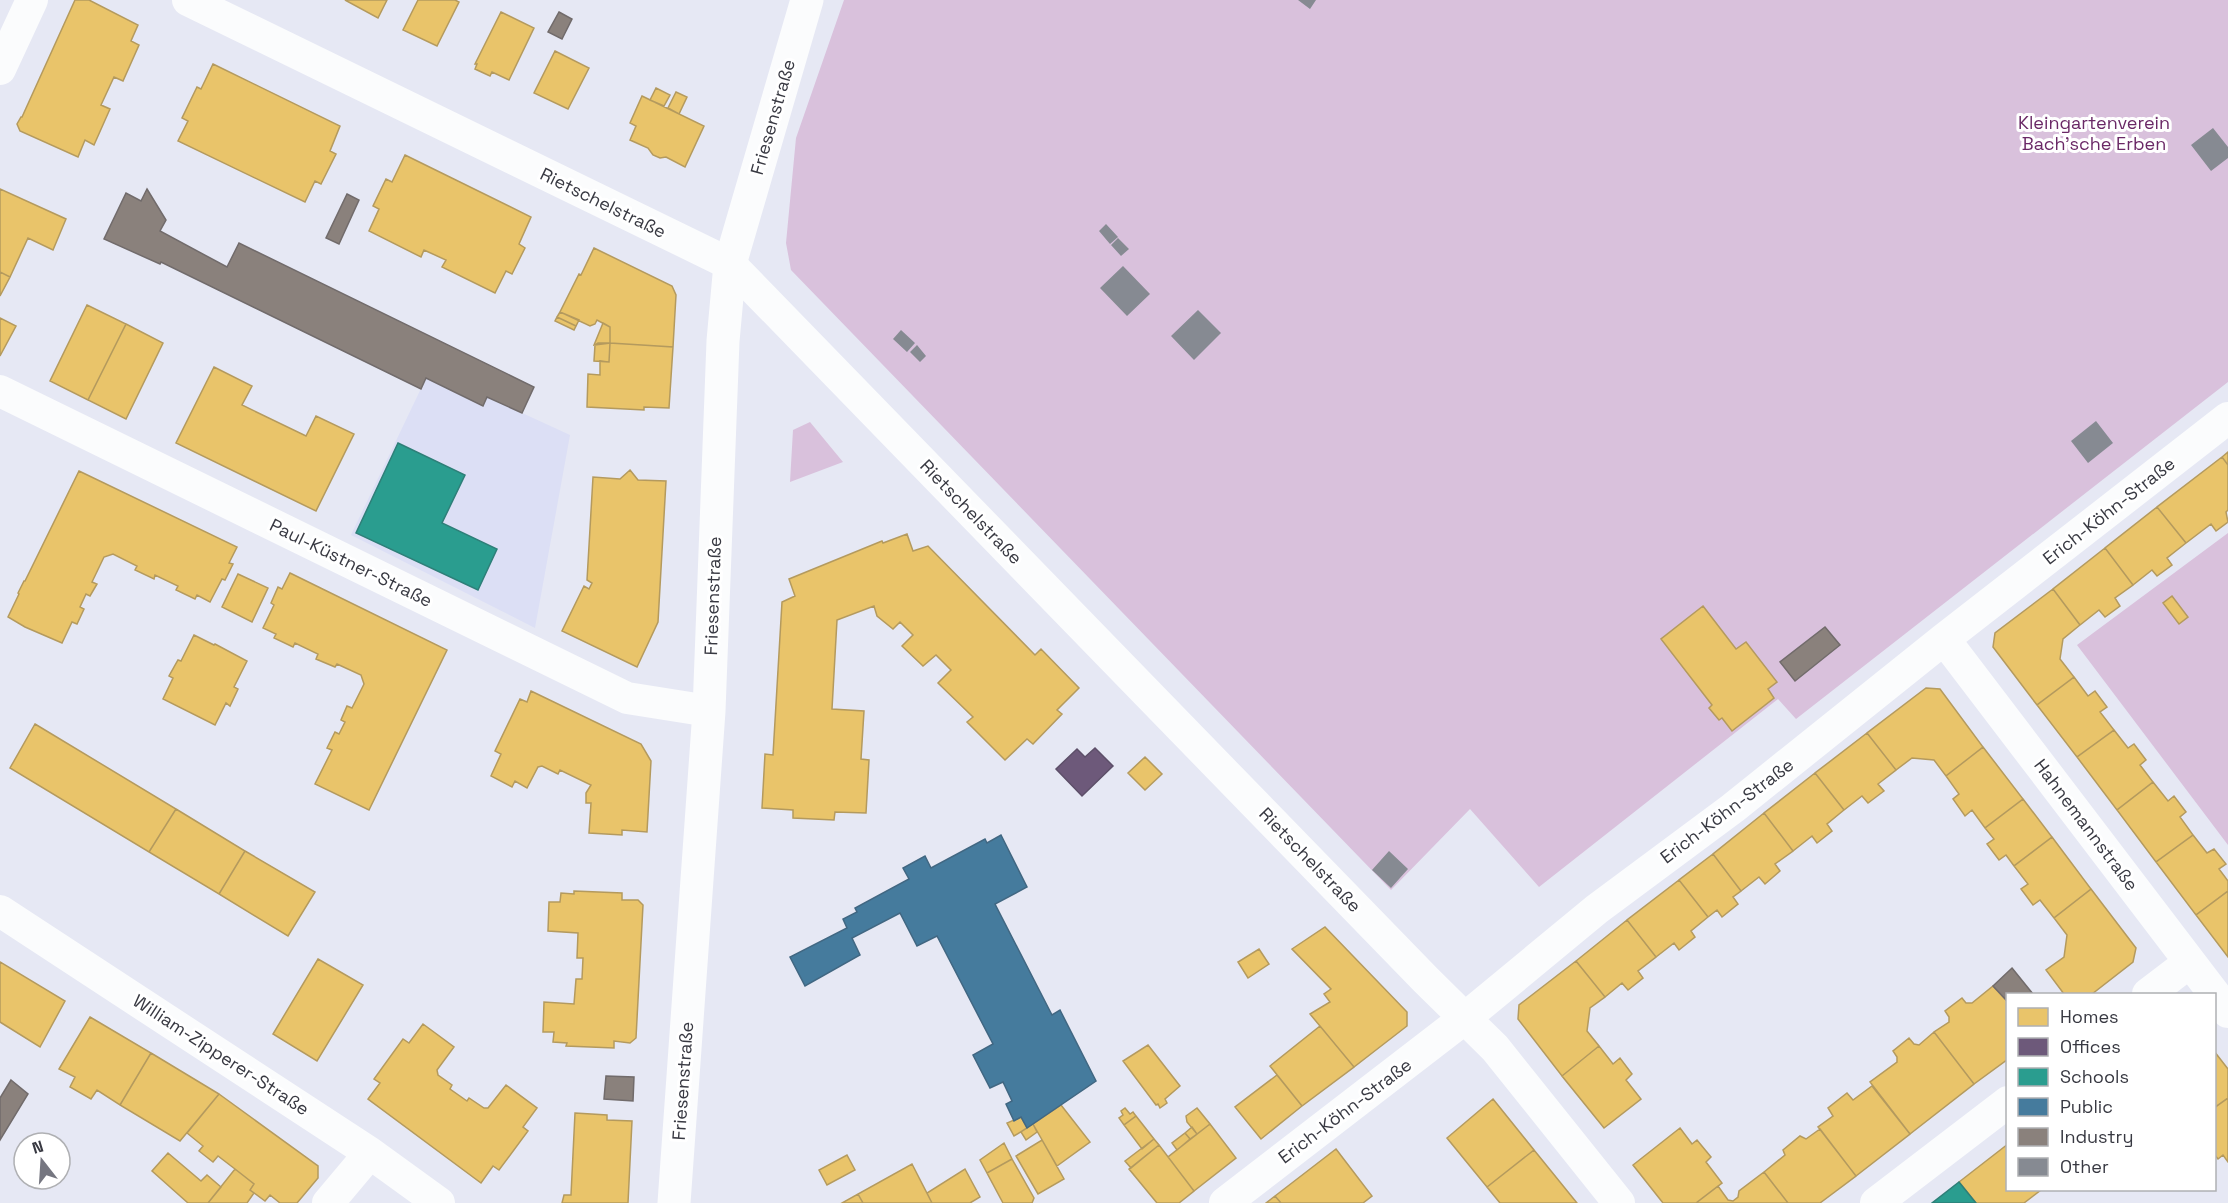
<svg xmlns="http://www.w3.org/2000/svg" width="2228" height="1203" font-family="'Space Grotesk',sans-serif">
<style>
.built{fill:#dcdff5}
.green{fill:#d9c1dc}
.homes{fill:#e9c46a;stroke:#b49a5e;stroke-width:1.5}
.offices{fill:#6d597a;stroke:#5d4f69;stroke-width:1.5}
.schools{fill:#2a9d8f;stroke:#2e7f78;stroke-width:1.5}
.public{fill:#457b9d;stroke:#416782;stroke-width:1.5}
.industry{fill:#8a817c;stroke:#716b6b;stroke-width:1.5}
.building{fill:#868a92}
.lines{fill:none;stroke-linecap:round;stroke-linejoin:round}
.minor{stroke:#fbfcfd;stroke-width:32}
.tertiary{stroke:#fbfcfd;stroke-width:33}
.labels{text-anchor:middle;stroke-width:6;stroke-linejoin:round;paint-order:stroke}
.street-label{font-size:18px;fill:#383942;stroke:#fff}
.park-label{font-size:18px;fill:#6a2866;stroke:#fff}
</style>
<rect width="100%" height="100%" fill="#e6e8f4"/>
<!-- built -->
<path class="built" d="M426 378 482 406 487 397 570 435 535 628 351 535Z"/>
<!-- green -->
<path class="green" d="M844 0H2228V382L1796 719 1778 699 1539 887 1470 809 1391 890 791 270 786 243 796 138Z
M810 422 843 462 790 482 793 430Z
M2228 533V845L2077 645Z"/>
<!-- homes -->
<path class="homes" d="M75 0H89L138 25 131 41 139 45 123 81 114 77 101 105 110 109 94 145 85 140 78 157 20 131 17 124 21 117H22Z
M345 0H387L378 18Z
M418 0H455L459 2 437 46 403 30Z
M501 12 534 28 509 80 492 72 490 76 475 69 477 64H475Z
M555 51 589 68 568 109 534 93Z
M213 64 340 126 330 151 336 154 321 184 315 181 305 202 178 141 188 121 182 118 197 87 201 89Z
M656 88 670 95 664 106 650 100Z
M676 92 687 97 679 114 668 108Z
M642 96 704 126 685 167 666 157 660 158 653 155 648 148 630 140 636 126 630 123Z
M405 155 531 217 519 244 525 248 512 274 506 271 495 293 442 267 446 260 424 250 421 257 369 231 379 209 373 206 386 179 392 182Z
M0 189 66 219 53 250 28 238 10 277 0 272Z
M594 248 672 286 676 295 673 347 610 343V327L597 320 595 324 590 326 560 312 579 274 581 275Z
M0 272 10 277 0 296Z
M87 305 126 324 88 400 50 381Z
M560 312 579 320 576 326 557 317Z
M557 317 576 326 574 330 555 321Z
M0 318 16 326 0 356Z
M603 323 610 327V343L594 345Z
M126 324 163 343 126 419 88 400Z
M598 343H610L609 362 594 361 595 345Z
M610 343 673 347 669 408 644 407V410L587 407 588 374 600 375V361L609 362Z
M214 367 252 386 242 405 306 436 316 416 354 434 316 511 176 443Z
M2228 452V465L2222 457Z
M2222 457 2228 465V510L2226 512 2228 522 2216 531 2211 524 2186 543 2157 507Z
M630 470 638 480 666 481 658 622 637 667 562 631 584 586 589 589 592 583 587 580 593 477 620 479Z
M79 471 237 547 229 563 233 564 225 580 222 579 210 602 197 595 195 599 176 590 178 586 155 575 154 579 135 570 137 566 113 554 104 557 92 582 97 584 90 596 86 594 80 607 84 609 77 624 72 622 62 643 25 627 8 617 19 594 18 593 24 581H25Z
M2157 507 2186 543 2167 558 2172 565 2157 576 2152 570 2133 585 2105 548Z
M907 534 913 551 928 546 1035 655 1041 649 1079 688 1057 710 1062 714 1033 744 1027 739 1005 760 967 722 973 717 938 683 951 670 936 655 923 666 902 646 913 635 900 622 893 629 877 616 874 606 837 620 832 709 864 711 861 759 869 760 866 813 835 812 834 820 793 818V810L762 808 765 754 773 755 782 602 795 596 789 579 882 541 883 543Z
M2105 548 2133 585 2115 598 2120 606 2105 617 2099 610 2080 625 2053 589Z
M290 573 447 650 369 810 315 784 332 750 327 748 335 732 339 734 345 722 341 720 347 706 352 708 364 684 361 675 337 664 335 667 316 659 318 654 295 643 293 647 274 638 276 634 263 628 274 605 271 603 278 587 282 589Z
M238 574 268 588 252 622 222 607Z
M2053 589 2080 625 2063 639 2060 659 2074 677 2037 705 1993 647 1995 633Z
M2172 596 2188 617 2179 624 2163 603Z
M1703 606 1736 649 1746 642 1777 682 1768 689 1774 698 1732 731 1722 718 1719 720 1709 708 1712 705 1661 639Z
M194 635 214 645 215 644 247 661 234 687 238 689 230 706 226 703 215 725 163 699 173 678 169 676 178 660 181 661Z
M2074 677 2088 696 2095 691 2107 707 2100 712 2114 730 2077 757 2037 705Z
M1926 688 1940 689 1983 747 1946 776 1934 760 1912 758 1896 770 1867 733Z
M531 691 641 744 651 761 647 832 622 830V835L589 833 591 803H586V793L591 785 560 770 558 774 542 766 538 767 527 788 515 781 512 787 491 776 501 754 495 751 520 699 527 702Z
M35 724 176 809 149 852 10 768Z
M2114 730 2128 748 2134 744 2146 760 2140 765 2153 782 2117 810 2077 757Z
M1867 733 1896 770 1878 784 1884 791 1868 803 1862 796 1844 810 1815 773Z
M1983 747 2023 799 1985 828 1972 810 1965 816 1953 799 1959 794 1946 776Z
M1145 757 1162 774 1145 790 1128 773Z
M1815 773 1844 810 1827 824 1832 831 1817 843 1812 836 1793 851 1764 813Z
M2153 782 2168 801 2174 796 2186 812 2180 817 2193 835 2156 862 2117 810Z
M2023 799 2052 837 2014 866 2006 855 1999 860 1987 844 1994 839 1985 828Z
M176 809 245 851 219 894 149 852Z
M1764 813 1793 851 1775 864 1780 871 1765 884 1759 877 1741 891 1713 854Z
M2193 835 2207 853 2214 849 2226 864 2219 869 2228 881V891L2196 915 2156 862Z
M2052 837 2091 889 2054 918 2040 900 2033 905 2021 889 2028 884 2014 866Z
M245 851 315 892 288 936 219 894Z
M1713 854 1741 891 1733 897 1738 904 1722 917 1717 910 1708 917 1679 880Z
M1679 880 1708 917 1691 931 1695 937 1679 950 1674 943 1656 957 1627 920Z
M2091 889 2136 948 2133 962 2092 994H2064L2046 970 2064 957 2067 935 2054 918Z
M574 891 622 893V900H638L643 905 636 1038 630 1043 614 1041V1048L566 1046 567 1043 553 1042 554 1032H543L544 1002 574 1004 576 979H582L583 958H577L578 933 548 931 549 902H560L561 893 574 894Z
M2228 891V957L2196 915Z
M1627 920 1656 957 1638 971 1643 978 1628 990 1622 983 1605 997 1576 961Z
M1325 927 1407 1012V1026L1354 1067 1310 1014 1330 1002 1324 994 1331 989 1292 949Z
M1259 949 1269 964 1248 978 1238 962Z
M318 959 363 985 317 1061 273 1034Z
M1576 961 1605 997 1590 1008 1587 1031 1599 1046 1562 1076 1518 1019 1519 1005Z
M0 962 65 1001 40 1047 0 1022Z
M1993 986 2008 1002V1059L1974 1084 1934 1032 1949 1022V1017L1945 1011 1962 998 1966 1003H1972Z
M90 1017 151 1053 120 1105 97 1090 91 1099 70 1087 75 1077 59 1069Z
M423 1024 454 1047 437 1070 438 1075 452 1085 450 1089 467 1101 469 1098 484 1108H488L506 1085 537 1108 523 1127 528 1131 499 1170 493 1166 481 1183 368 1099 380 1083 374 1079 403 1039 409 1043Z
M1320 1026 1354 1067 1302 1106 1270 1066Z
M1934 1032 1974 1084 1910 1134 1870 1082 1897 1062V1057L1893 1051 1909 1038 1914 1044 1919 1045Z
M1148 1045 1180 1086 1165 1099 1167 1103 1160 1108 1158 1104 1156 1105 1123 1061Z
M1599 1046 1613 1064 1620 1058 1632 1074 1626 1080 1641 1099 1604 1128 1562 1076Z
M2214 1051 2228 1069V1098L2214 1108Z
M151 1053 219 1094 180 1141 120 1105Z
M1277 1075 1302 1106 1261 1139 1235 1107Z
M1872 1086 1910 1134 1856 1176 1818 1127 1833 1116 1828 1108 1847 1093 1853 1100Z
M219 1094 318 1166V1178L297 1203H280L270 1195 265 1201 250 1190 254 1184 235 1169 218 1156 213 1162 199 1151 203 1146 187 1133Z
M2228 1098V1162L2223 1155 2218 1159 2214 1154V1108Z
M1493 1099 1534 1150 1487 1187 1447 1138Z
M1061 1105 1090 1142 1057 1166 1033 1124Z
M1125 1108 1130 1114 1133 1112 1136 1116 1124 1125 1119 1118 1123 1115 1121 1111Z
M1197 1108 1210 1124 1197 1134 1187 1122 1186 1116Z
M575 1113 607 1115V1120L632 1121 628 1203H562L564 1195H571Z
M1136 1116 1154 1139 1142 1149 1124 1125Z
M1021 1117 1027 1128 1014 1136 1007 1123Z
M1033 1124 1037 1132 1026 1140 1021 1132Z
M1210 1124 1236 1158 1194 1191 1168 1157Z
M1192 1127 1197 1134 1190 1139 1185 1133Z
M1680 1128 1692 1144 1697 1140 1711 1157 1706 1162 1722 1183 1696 1203H1663L1633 1165Z
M1820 1129 1856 1176 1820 1203H1788L1764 1172 1785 1155 1783 1150 1800 1136 1806 1139Z
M1185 1133 1190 1139 1177 1150 1172 1143Z
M1154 1139 1159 1145 1131 1168 1125 1161Z
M1042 1140 1064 1179 1038 1194 1016 1156Z
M1004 1143 1012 1159 987 1173 980 1160Z
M2008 1144V1190H2041L2024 1203H1976L1959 1182Z
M1159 1145 1194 1191 1179 1203H1157L1129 1169Z
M1336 1149 1372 1196 1363 1203H1281L1275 1196Z
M1534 1150 1577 1203H1500L1487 1187Z
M168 1153 201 1181 207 1175 221 1187 208 1203H188L152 1171Z
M847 1155 855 1170 827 1185 819 1170Z
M1012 1159 1034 1198 1032 1203H1003L987 1173Z
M912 1164 932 1203H863L858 1194Z
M235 1169 254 1184 250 1190 254 1193 247 1203H208Z
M965 1169 980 1197 970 1203H932L927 1193Z
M1764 1172 1788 1203H1696L1718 1186 1728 1200 1733 1201 1738 1197 1739 1191Z
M858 1194 863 1203H842Z
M1275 1196 1281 1203H1266Z"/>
<!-- offices -->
<path class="offices" d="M1095 748 1113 766 1082 796 1056 769 1077 749 1085 757Z"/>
<!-- schools -->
<path class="schools" d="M398 443 465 475 442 523 497 549 478 590 356 533Z
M1959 1182 1976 1203H1932Z"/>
<!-- public -->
<path class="public" d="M1001 835 1027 887 995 904 1052 1015 1060 1010 1096 1081 1027 1128 1021 1117 1014 1121 1006 1104 1012 1101 1003 1082 990 1088 973 1055 993 1044 937 936 917 946 900 913 852 938 860 955 805 986 790 957 847 928 843 919 857 912 855 908 909 879 903 868 925 856 931 868 985 839 987 843Z"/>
<!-- industry -->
<path class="industry" d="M559 12 572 19 562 39 548 32Z
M147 189 166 220 160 231 227 267 239 243 534 387 522 413 487 397 483 406 426 378 421 389 161 262 160 264 104 239 126 193 141 201Z
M347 194 359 200 339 244 326 238Z
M1825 627 1840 645 1795 681 1780 662Z
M2012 968 2033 994H2008V1002L1993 986Z
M606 1076 634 1077 633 1101 604 1099Z
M11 1080 28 1094 0 1140V1098Z"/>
<!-- building -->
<path class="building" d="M1298 0H1316L1310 9Z
M2213 128 2228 147V158L2211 171 2191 145Z
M1106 224 1118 237 1110 244 1099 231Z
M1118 238 1129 249 1121 256 1111 245Z
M1123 266 1150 294 1127 316 1100 288Z
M1198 310 1221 333 1194 360 1171 336Z
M901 330 915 343 907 352 893 339Z
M917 345 926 356 920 362 910 352Z
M2096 421 2113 443 2088 463 2071 441Z
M1389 851 1408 869 1391 888 1372 870Z"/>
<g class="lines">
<!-- minor -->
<path class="minor" d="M188 0 730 264 1426 980 1495 1048 1619 1203
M0 69 32 0
M0 391 627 698 709 711
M1944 639 2228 1012
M0 911 370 1153 439 1203
M2148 994 2190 962
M328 1203 370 1153
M1225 1203 1465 1018 1597 909 1733 808 1944 639 2228 418
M1876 1203 2008 1102"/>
<!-- tertiary -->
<path class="tertiary" d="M674 1203 709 711 723 341 730 264 807 0"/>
</g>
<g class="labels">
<!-- street labels -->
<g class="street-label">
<text transform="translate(773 117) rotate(-74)" y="6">Friesenstraße</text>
<text transform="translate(603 203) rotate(26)" y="6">Rietschelstraße</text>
<text transform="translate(2109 511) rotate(-38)" y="6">Erich-Köhn-Straße</text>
<text transform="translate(971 512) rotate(46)" y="6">Rietschelstraße</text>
<text transform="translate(351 563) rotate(26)" y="6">Paul-Küstner-Straße</text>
<text transform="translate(713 596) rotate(-88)" y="6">Friesenstraße</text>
<text transform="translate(1727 811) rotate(-37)" y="6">Erich-Köhn-Straße</text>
<text transform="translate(2086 825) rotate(53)" y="6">Hahnemannstraße</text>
<text transform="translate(1310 860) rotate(46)" y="6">Rietschelstraße</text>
<text transform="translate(221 1055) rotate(33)" y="6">William-Zipperer-Straße</text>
<text transform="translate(683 1081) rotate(-86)" y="6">Friesenstraße</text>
<text transform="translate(1345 1111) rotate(-37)" y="6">Erich-Köhn-Straße</text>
</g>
<!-- park labels -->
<g class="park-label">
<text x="2094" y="129">Kleingartenverein<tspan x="2094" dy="21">Bach'sche Erben</tspan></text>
</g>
</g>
<!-- legend -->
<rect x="2006" y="993" width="210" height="198" fill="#ffffff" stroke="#afb0b3" stroke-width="1.5"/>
<rect x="2018" y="1008" width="30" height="18" fill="#e9c46a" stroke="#afb0b3" stroke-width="1.5"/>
<text x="2060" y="1023" font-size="18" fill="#383942">Homes</text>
<rect x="2018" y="1038" width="30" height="18" fill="#6d597a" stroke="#afb0b3" stroke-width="1.5"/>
<text x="2060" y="1053" font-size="18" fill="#383942">Offices</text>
<rect x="2018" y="1068" width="30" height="18" fill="#2a9d8f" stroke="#afb0b3" stroke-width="1.5"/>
<text x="2060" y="1083" font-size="18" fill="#383942">Schools</text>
<rect x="2018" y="1098" width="30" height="18" fill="#457b9d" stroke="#afb0b3" stroke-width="1.5"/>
<text x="2060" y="1113" font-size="18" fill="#383942">Public</text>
<rect x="2018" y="1128" width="30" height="18" fill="#8a817c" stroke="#afb0b3" stroke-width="1.5"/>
<text x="2060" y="1143" font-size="18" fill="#383942">Industry</text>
<rect x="2018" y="1158" width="30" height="18" fill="#868a92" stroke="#afb0b3" stroke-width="1.5"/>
<text x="2060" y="1173" font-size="18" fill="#383942">Other</text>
<!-- north arrow -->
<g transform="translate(42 1161) rotate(343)"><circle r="28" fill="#ffffff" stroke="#afb0b3" stroke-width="1.5"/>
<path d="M0-4.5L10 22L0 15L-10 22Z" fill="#757680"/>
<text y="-9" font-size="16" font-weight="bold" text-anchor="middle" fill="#383942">N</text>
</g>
</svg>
